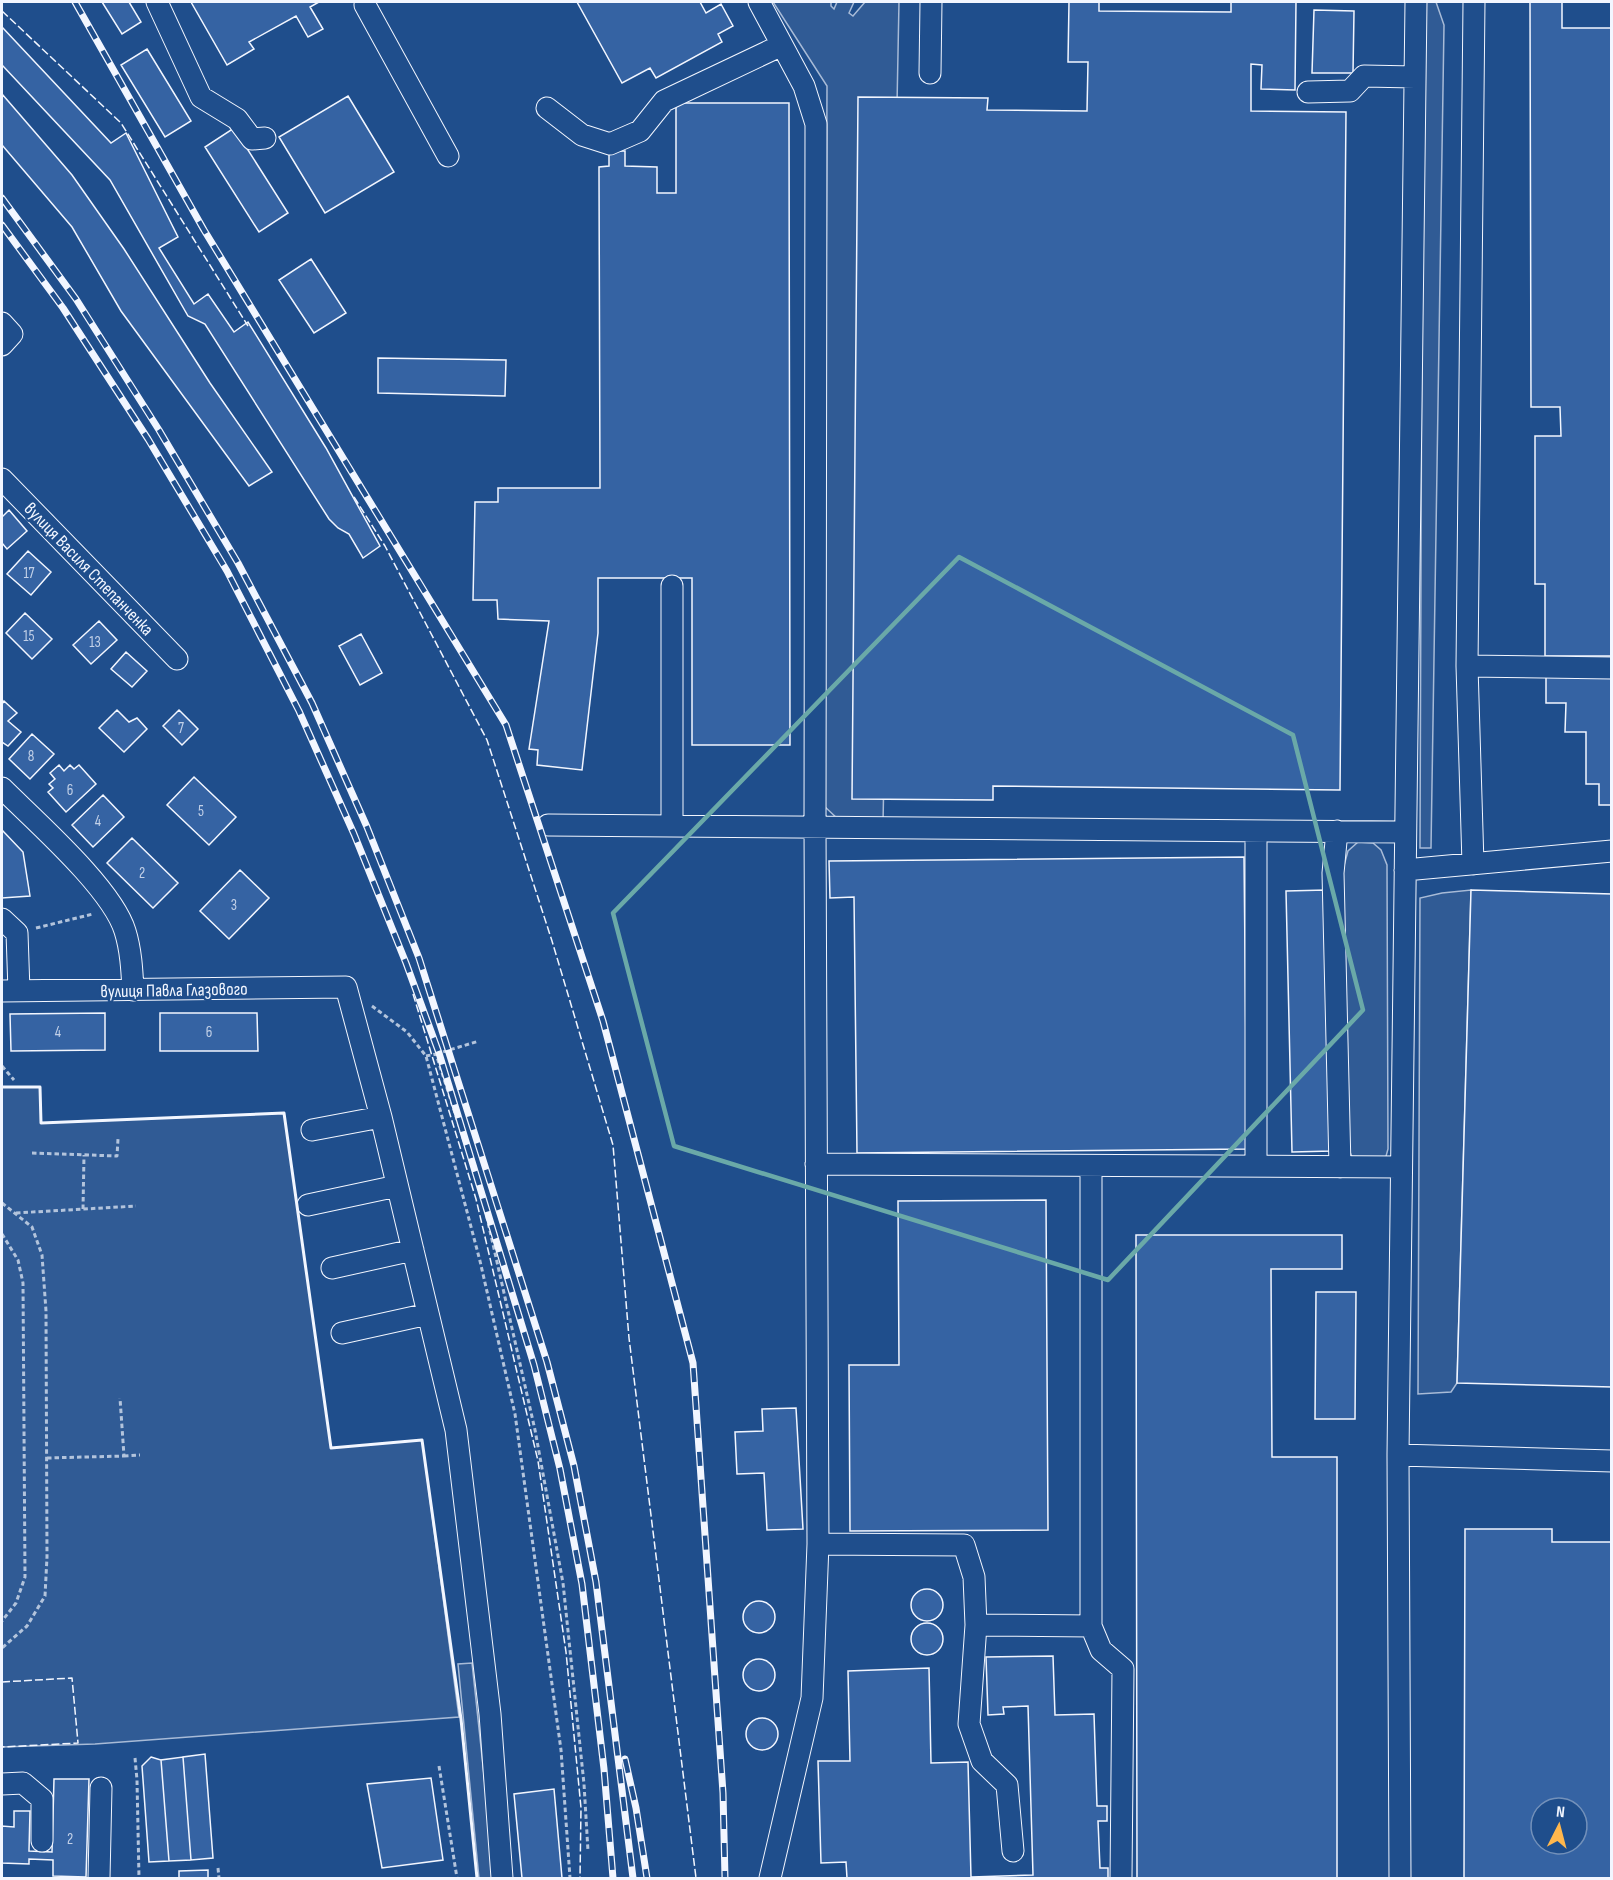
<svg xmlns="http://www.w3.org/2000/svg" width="1613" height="1880" font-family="'Sofia Sans Condensed',sans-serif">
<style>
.built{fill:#305b95;stroke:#a8bbd7;stroke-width:1.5}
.building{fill:#3563a3;stroke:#f2f6ff;stroke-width:1.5;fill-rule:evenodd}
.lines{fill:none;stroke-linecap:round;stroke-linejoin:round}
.minor-casing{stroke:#f2f6ff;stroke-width:23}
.path{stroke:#b3c4dc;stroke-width:3;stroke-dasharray:4.5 3;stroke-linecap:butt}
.minor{stroke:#1f4e8c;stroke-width:21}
.rail-casing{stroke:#f2f6ff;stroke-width:7}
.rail{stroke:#1f4e8c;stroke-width:4.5;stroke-dasharray:14;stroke-linecap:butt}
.fence{stroke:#f2f6ff;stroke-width:1.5;stroke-dasharray:8 3;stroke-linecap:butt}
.wall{stroke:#f2f6ff;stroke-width:3}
.marked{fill:none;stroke:#6aa9a8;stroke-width:4.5;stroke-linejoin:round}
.labels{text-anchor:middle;stroke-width:4.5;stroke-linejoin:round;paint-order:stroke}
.number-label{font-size:15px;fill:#c3d1e8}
.street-label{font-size:18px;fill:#f2f6ff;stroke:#1f4e8c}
</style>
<rect width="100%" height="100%" fill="#1f4e8c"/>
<!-- built -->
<path class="built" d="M773 2H831V6L834 9 837 2H854L849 13 853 16 865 2H899L883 823 839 820 824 806 827 86Z
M1423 2H1436L1444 25 1431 848H1420Z
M1358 842 1373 843 1381 850 1387 865 1388 1149 1385 1160 1353 1159 1346 1143 1340 880 1348 851Z
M1471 890 1457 1383 1451 1392 1418 1394 1420 898 1442 893Z
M2 1087H40L41 1123 284 1113 331 1448 422 1440 459 1717 95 1744 2 1747Z
M472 1663 495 1878H479L458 1664Z"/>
<!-- building -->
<path class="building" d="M102 2H129L141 22 122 34Z
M191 2H319L310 7 323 29 308 37 296 16 249 42 254 49 227 65Z
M577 2H700L706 13 721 4 733 26 718 34 722 42 656 78 650 68 622 83Z
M1069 2H1099V11L1231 12V2H1296L1295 90 1261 89 1262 65 1251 64V111L1346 112 1340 790 993 786V800L852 799 858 97 988 98 987 110 1087 111 1088 62H1068Z
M1530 2H1562V28H1612V656H1545V584H1535V436H1561L1560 407H1531Z
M1314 10 1354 11 1353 73H1312Z
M2 27 111 143 126 133 178 237 159 248 194 304 208 294 234 332 248 322 326 448 380 546 363 558 349 534 338 528 329 519 205 324 188 316 110 180 2 65Z
M147 49 191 121 165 137 121 65Z
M2 94 72 175 124 249 210 383 272 472 249 486 121 311 72 227 2 145Z
M348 96 394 172 325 213 279 137Z
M676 103H789L790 745H692V578H598V633L582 770 537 765 538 750 529 749 549 621 498 619 497 600H473L475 502H498V488H600L599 167 609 166V151H625V166L657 167V193H676Z
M234 128 288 213 259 232 205 147Z
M311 259 346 313 314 333 279 280Z
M378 358 506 360 505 396 378 393Z
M9 510 27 531 7 549 2 543V517Z
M28 551 51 572 31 595 7 574Z
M25 613 52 639 32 659 6 633Z
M99 621 117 640 91 664 73 645Z
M361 634 382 673 360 685 339 646Z
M126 652 147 671 132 687 111 669Z
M1546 677 1612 678V805H1599V784H1586V732H1565L1566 703H1546Z
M4 701 17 713 8 721 21 732 8 746 2 742V704Z
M117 710 129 722 137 718 147 729 124 752 99 728Z
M179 710 198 729 182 745 163 726Z
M32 734 54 754 30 779 9 759Z
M59 765 64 771 70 765 74 769 79 765 96 784 66 812 48 792 53 788 49 784 55 779 50 773Z
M194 777 236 817 209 845 167 805Z
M103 795 124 817 93 847 72 825Z
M2 830 23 852 30 896 2 898Z
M132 838 178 883 153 908 107 863Z
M1244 857 1247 1149 857 1153 854 897 830 898 829 861Z
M240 870 269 898 229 939 200 911Z
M1326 890 1332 1151 1292 1152 1286 891Z
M1471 890 1612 894V1387L1457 1383Z
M105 1013V1050L11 1051 10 1014Z
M160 1013H257L258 1051H160Z
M1046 1200 1048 1530 850 1531 849 1365H899L898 1201Z
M1136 1235H1342V1269H1271L1272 1457H1337V1878H1137Z
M1316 1292H1356L1355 1419H1315Z
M796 1408 803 1529 767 1530 764 1473 737 1474 735 1432 763 1431 762 1409Z
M1465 1529H1552V1542H1612V1878H1464ZM1541 1808H1577V1844H1541Z
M911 1605a16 16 0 1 1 32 0a16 16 0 1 1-32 0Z
M743 1617a16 16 0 1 1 32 0a16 16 0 1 1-32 0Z
M911 1639a16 16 0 1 1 32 0a16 16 0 1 1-32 0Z
M1053 1656 1055 1715 1094 1714 1097 1806H1107V1821H1098L1100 1868H1108V1878H847L846 1862 821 1863 818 1761H850L848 1671 929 1668 931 1763 968 1762 971 1877 1033 1875 1028 1706 1003 1707 1004 1714 988 1715 986 1657Z
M743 1675a16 16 0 1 1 32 0a16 16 0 1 1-32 0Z
M746 1734a16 16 0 1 1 32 0a16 16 0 1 1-32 0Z
M205 1754 213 1858 191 1860 183 1757Z
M151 1757 161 1760 169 1861 149 1862 142 1766Z
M183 1757 191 1860 169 1861 161 1760Z
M431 1778 443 1860 382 1868 367 1784Z
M54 1779H89L86 1877 53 1876V1860L29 1859V1864L2 1863V1826L14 1827V1811H30L29 1851 52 1852Z
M554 1789 562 1878H522L514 1794Z
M208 1870V1878H179V1871Z"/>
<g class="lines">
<!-- minor casing -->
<g class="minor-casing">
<path id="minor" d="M157 2 201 97 237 119 252 139 265 138
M759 2 804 86 816 124 815 827 818 1544 812 1698 770 1878
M365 5 448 156
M930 73 931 2
M1308 92 1350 91 1364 76 1415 77
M547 108 582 135 610 144 640 131 664 101 782 45
M2 323 12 334 2 345
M2 479 177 659
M672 586V826
M1467 666 1612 668
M2 788C35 821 112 888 125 931 131 950 132 971 133 990
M548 825 1405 832
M1256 831V1166
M1337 831 1333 873 1340 1167
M1473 864 1467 666 1474 2
M1405 870 1612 851
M2 919 17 933 19 991
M2 991 346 987 381 1117 456 1430 490 1714 502 1878
M312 1130 381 1117
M816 1164 1400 1167
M1091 1166V1626L1101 1650 1123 1669 1121 1878
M308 1205 397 1186
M332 1268 413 1250
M342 1333 428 1314
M1398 1455 1612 1461
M818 1544 964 1545 974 1577 976 1625 969 1724 982 1761 1007 1785 1013 1851
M976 1625 1091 1626
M2 1784 23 1783 42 1799V1841
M99 1878 101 1788
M1400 1878 1398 1455 1416 2"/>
</g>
<!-- path -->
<path class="path" d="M36 928 93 914
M372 1006 407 1032 426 1056 480 1261 515 1414 561 1750 570 1878
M436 1054 479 1041
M426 1056 436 1054 483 1200 535 1430 563 1583 584 1784 588 1851
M2 1066 14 1080
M32 1153 117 1156 118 1139
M2 1203 32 1227 42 1255 46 1311 47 1557 45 1596 27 1626 2 1648
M83 1209 84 1155
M16 1213 136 1206
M2 1234 18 1260 23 1283 25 1577 16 1603 2 1621
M124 1456 140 1455
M47 1458 124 1456 120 1398
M135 1758 137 1780 139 1878
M439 1766 457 1878
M218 1868 219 1878"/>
<!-- minor -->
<use href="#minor" class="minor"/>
<!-- rail casing -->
<g class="rail-casing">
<path id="rail" d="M75 2 204 230 506 725 603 1021 693 1363 723 1793 725 1878
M2 198 76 299 159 430 238 563 312 703 367 827 419 958 547 1362 574 1466 596 1582 633 1878
M2 225 63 308 148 439 227 571 299 711 354 834 406 963 439 1053 534 1365 560 1469 582 1584 604 1769 613 1878
M625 1759 636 1808 647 1878"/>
</g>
<!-- rail -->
<use href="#rail" class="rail"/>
<!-- fence -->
<path class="fence" d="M2 11 121 123 248 326
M354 497 385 546 487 740 552 941 613 1145 629 1338 696 1878
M413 994 476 1199 538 1461 566 1652 581 1808 580 1878
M2 1682 72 1678 78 1743 2 1747"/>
<!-- wall -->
<path class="wall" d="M2 1087H40L41 1123 284 1113 331 1448 422 1440 461 1719 477 1878"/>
</g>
<!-- marked area -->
<path class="marked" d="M959 557 1293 735 1363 1010 1108 1280 674 1146 613 913Z"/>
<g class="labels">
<!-- number labels -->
<g class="number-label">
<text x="29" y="578">17</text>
<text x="29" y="641">15</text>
<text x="95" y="647">13</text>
<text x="181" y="733">7</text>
<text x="31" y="761">8</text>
<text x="70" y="795">6</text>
<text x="201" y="816">5</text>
<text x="98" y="826">4</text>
<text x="142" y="878">2</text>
<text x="234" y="910">3</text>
<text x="58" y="1037">4</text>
<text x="209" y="1037">6</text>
<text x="70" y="1844">2</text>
</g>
<!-- street labels -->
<g class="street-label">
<text transform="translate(89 569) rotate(46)" y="6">вулиця Василя Степанченка</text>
<text transform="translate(174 990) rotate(-1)" y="6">вулиця Павла Глазового</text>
</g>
</g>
<!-- border -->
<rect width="1613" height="1880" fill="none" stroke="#f2f6ff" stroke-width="6"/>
<!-- north arrow -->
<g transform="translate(1559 1826) rotate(6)"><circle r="28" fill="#1f4e8c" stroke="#7391ba" stroke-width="1.5"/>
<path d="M0-4.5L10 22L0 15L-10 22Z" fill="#ffb74d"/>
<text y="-9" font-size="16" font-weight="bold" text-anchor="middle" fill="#f2f6ff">N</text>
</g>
</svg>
